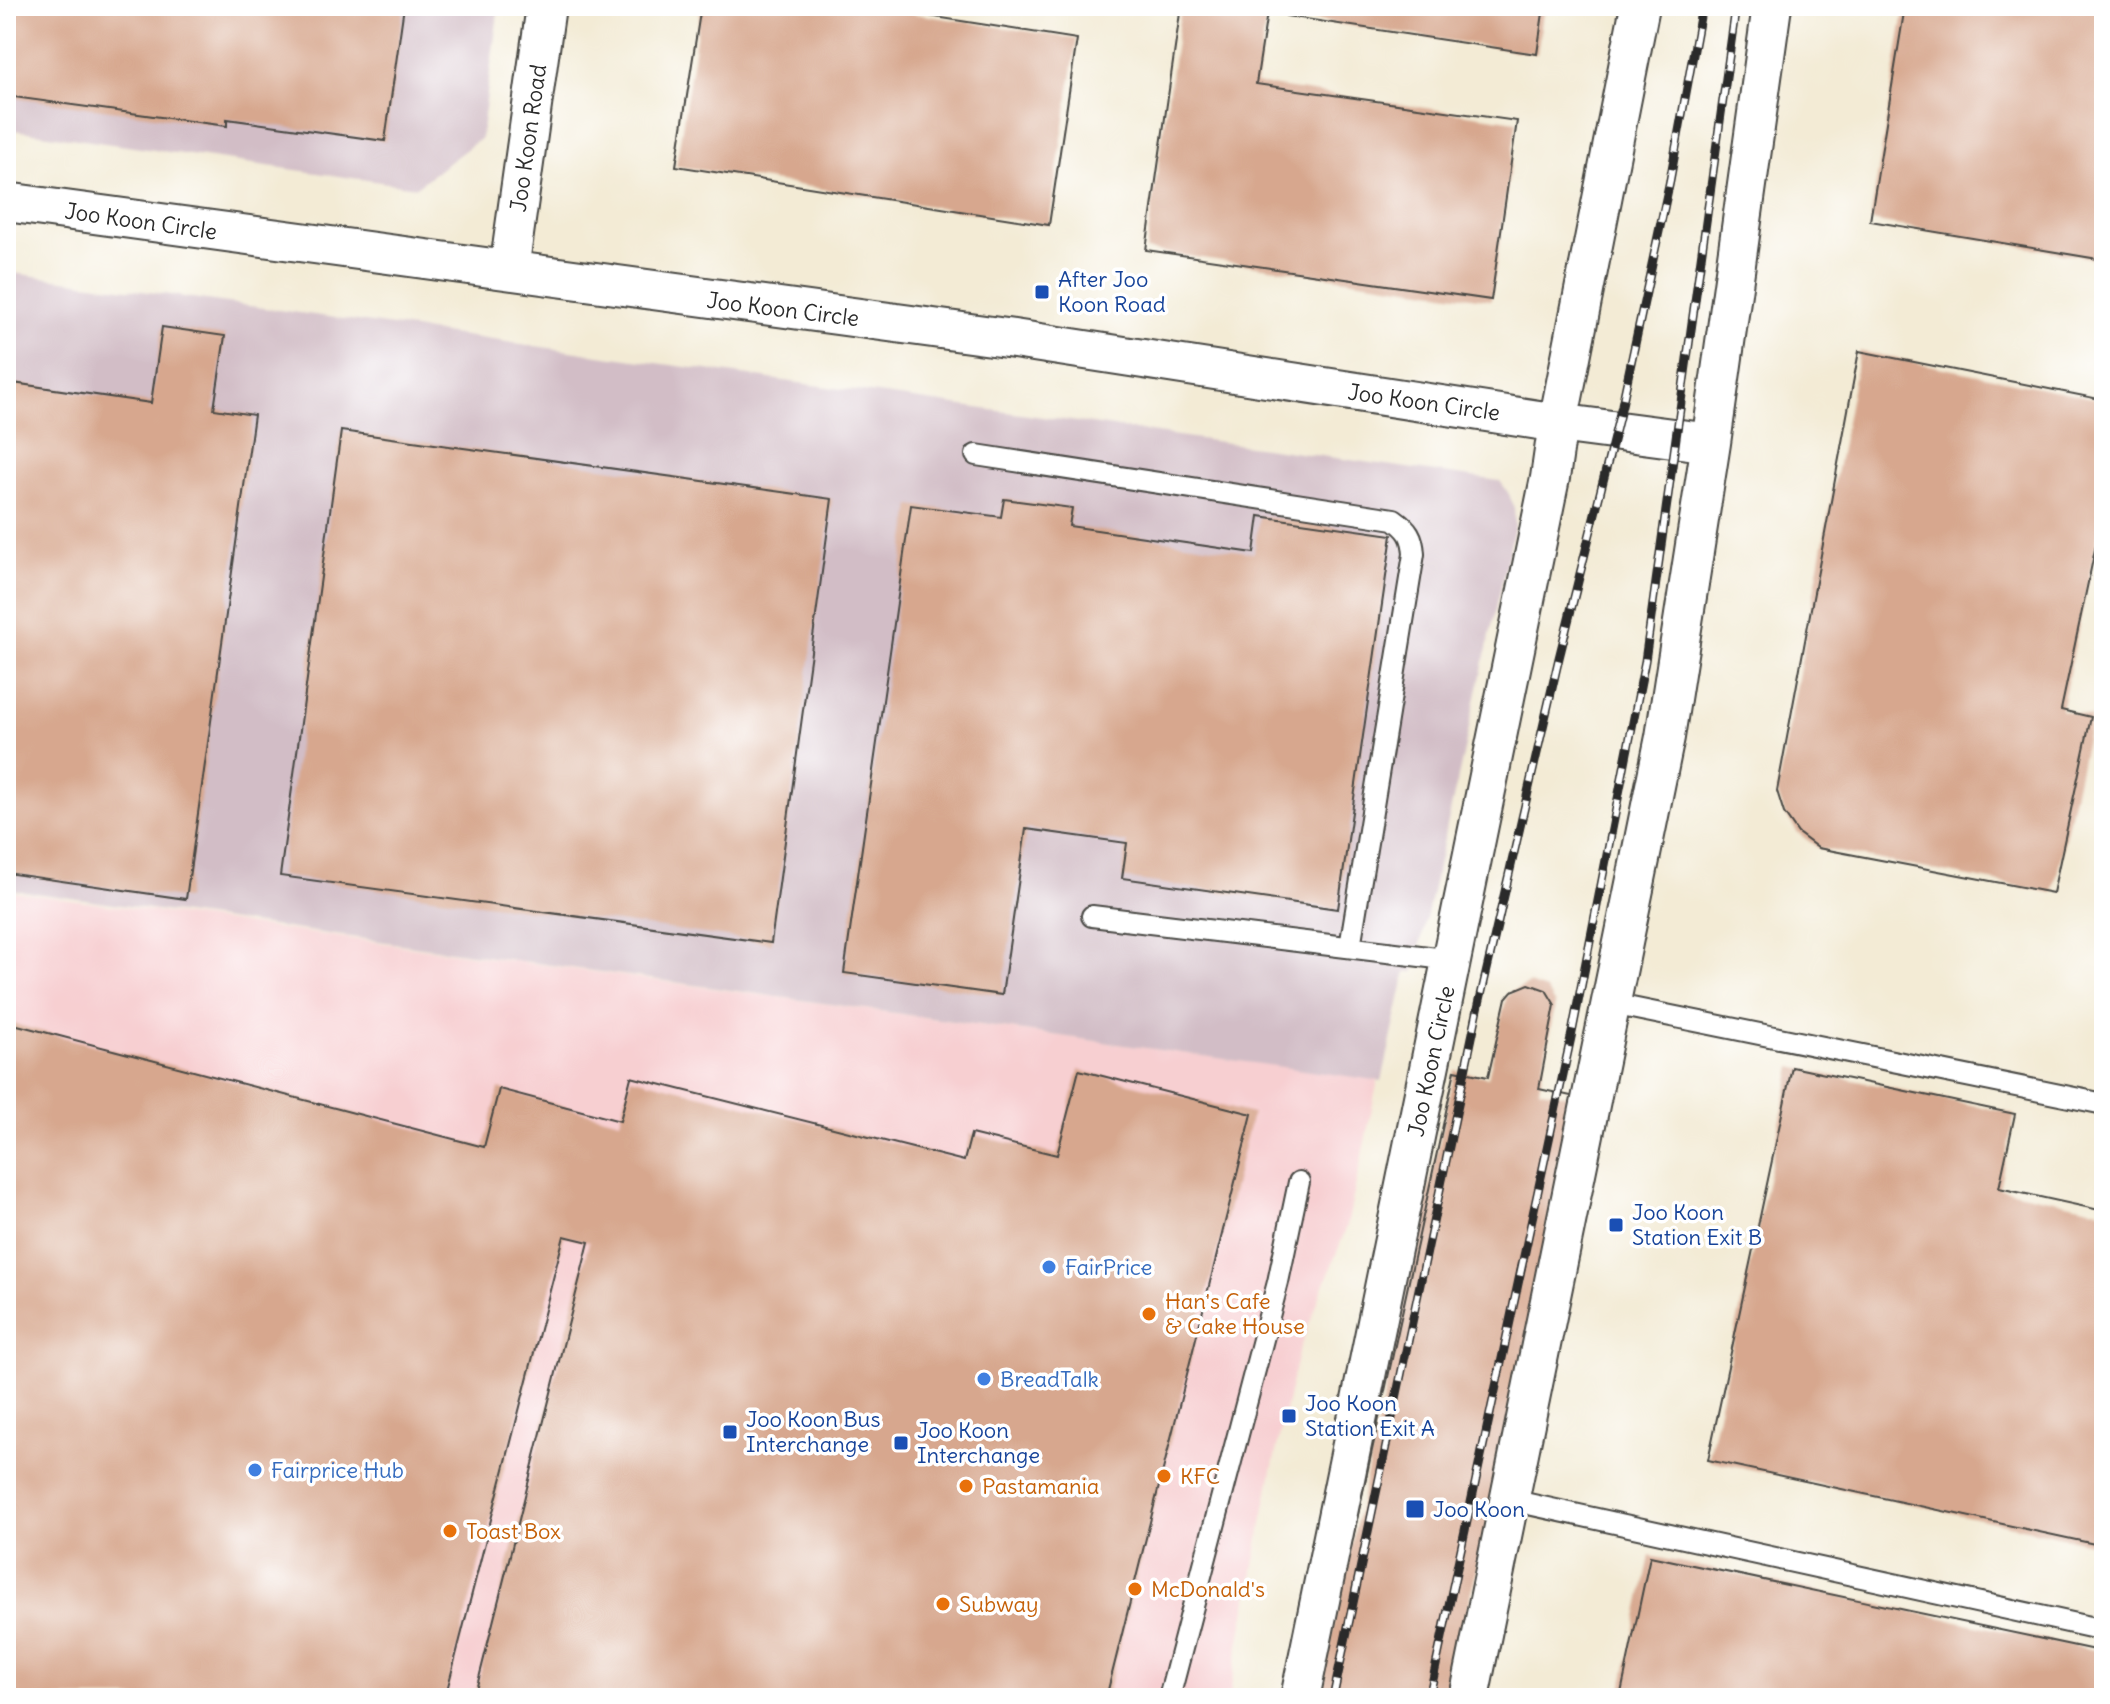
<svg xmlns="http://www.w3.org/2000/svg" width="2110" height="1704" font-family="Delius,sans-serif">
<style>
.built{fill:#f7cfd1}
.industrial{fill:#d2bdc6}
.building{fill:#d7a78e}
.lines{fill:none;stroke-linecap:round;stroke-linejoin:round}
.lane-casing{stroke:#494844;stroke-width:24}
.street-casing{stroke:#494844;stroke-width:42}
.lane{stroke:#fff;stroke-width:20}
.street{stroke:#fff;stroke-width:38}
.rail-casing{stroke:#2b2b2b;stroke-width:9}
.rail{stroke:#fff;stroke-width:6;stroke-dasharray:18;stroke-linecap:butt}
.transit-dot{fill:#1a4fb4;stroke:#fff;stroke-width:3}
.shop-dot{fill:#3f7fe0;stroke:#fff;stroke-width:3}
.food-dot{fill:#e8710a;stroke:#fff;stroke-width:3}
.labels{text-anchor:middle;stroke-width:7;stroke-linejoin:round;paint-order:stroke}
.street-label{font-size:22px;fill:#2b2b2b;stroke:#fff}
.transit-label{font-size:22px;fill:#164399;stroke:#fff;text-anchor:start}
.shop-label{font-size:22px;fill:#366cbe;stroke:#fff;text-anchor:start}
.food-label{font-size:22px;fill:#c56008;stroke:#fff;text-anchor:start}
</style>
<rect width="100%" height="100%" fill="#fff"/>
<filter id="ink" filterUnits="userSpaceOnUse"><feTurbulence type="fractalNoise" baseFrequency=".0125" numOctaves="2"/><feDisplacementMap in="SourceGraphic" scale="16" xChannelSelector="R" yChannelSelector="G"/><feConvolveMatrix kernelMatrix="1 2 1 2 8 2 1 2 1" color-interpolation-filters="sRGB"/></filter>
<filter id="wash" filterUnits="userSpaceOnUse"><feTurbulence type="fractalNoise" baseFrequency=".006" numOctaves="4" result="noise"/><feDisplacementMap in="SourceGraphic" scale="32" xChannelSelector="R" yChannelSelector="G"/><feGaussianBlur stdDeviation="1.8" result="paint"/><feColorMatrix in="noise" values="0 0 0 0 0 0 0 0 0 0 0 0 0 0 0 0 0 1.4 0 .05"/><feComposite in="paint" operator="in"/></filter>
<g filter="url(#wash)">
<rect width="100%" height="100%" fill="#f3ebd5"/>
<!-- built -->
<path class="built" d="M6 891 1378 1080 1347 1226 1298 1353 1272 1470 1229 1698H6Z"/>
<!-- industrial -->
<path class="industrial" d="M6 6H499L481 138 416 187 6 129Z
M6 272 1500 481 1509 494 1514 508 1515 524 1414 972H1406L1382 1081 6 889Z"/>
<g id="blocks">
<!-- building -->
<path class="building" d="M6 6H404L385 141 227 119V126L6 96Z
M701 6H865L1077 39 1049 225 676 166Z
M1181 6H1268L1256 84 1517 121 1491 300 1146 250Z
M1288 6H1544L1537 54 1286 16Z
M1905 6H2104V260L1870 221Z
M162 327 225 336 214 409 254 415 186 899 6 873V382L151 403Z
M1859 351 2104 400V507L2061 710 2091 717 2053 893 1818 848 1798 833 1784 813 1777 791Z
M341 431 832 499 771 943 280 876Z
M1004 499 1072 508 1069 526 1254 553 1259 516 1392 535 1338 909 1122 878 1127 843 1026 829 1002 995 844 973 911 505 1001 517Z
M1529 984 1546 990 1555 1005 1539 1089 1580 1098 1449 1698H1318L1455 1070 1488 1077 1506 998 1512 991Z
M6 1022 484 1147 499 1089 620 1121 631 1077 964 1161 971 1134 1057 1155 1079 1070 1252 1114 1106 1698H474L589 1242 564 1236 445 1698H6Z
M1792 1067 2015 1114 1999 1188 2104 1211V1546L1708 1460Z
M1650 1556 2104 1652V1698H1620Z"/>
</g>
</g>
<g filter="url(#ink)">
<use href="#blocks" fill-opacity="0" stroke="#494844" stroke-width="2"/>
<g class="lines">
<!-- lane casing -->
<g class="lane-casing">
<path id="lane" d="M976 455 1394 519C1408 529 1413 536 1414 554L1350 947
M1092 916 1453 960
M1612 1004 2104 1104
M1510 1500 2104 1630
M1169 1698 1278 1282 1299 1182"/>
</g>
<!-- street casing -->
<g class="street-casing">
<path id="street" d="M6 202 1014 339 1558 423 1711 443
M509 270 546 6
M1300 1698 1550 478 1558 423 1640 6
M1469 1698 1665 737 1711 443 1772 6"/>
</g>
<!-- lane -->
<use href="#lane" class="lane"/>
<!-- street -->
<use href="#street" class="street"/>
<!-- rail casing -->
<g class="rail-casing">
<path id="rail" d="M1333 1698 1479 1004 1559 658 1622 405 1670 180 1702 6
M1429 1698 1573 1028 1645 661 1736 6"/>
</g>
<!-- rail -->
<use href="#rail" class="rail"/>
</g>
</g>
<!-- markers -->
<g class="transit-dot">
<rect x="1034" y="284" width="16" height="16" rx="4"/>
<rect x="1608" y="1217" width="16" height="16" rx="4"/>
<rect x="1281" y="1408" width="16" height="16" rx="4"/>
<rect x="722" y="1424" width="16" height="16" rx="4"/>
<rect x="893" y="1435" width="16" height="16" rx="4"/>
<rect x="1405" y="1499" width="20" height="20" rx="4"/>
</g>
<g class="shop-dot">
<circle cx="1049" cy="1267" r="8"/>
<circle cx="984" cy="1379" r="8"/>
<circle cx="255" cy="1470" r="8"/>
</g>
<g class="food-dot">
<circle cx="1149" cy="1314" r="8"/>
<circle cx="1164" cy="1476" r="8"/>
<circle cx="966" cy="1486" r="8"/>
<circle cx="450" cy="1531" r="8"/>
<circle cx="1135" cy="1589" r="8"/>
<circle cx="943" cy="1604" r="8"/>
</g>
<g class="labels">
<!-- street labels -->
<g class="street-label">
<text transform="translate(528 138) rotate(-82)" y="8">Joo Koon Road</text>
<text transform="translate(141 221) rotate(8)" y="8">Joo Koon Circle</text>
<text transform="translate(783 309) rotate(7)" y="8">Joo Koon Circle</text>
<text transform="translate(1424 402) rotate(8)" y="8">Joo Koon Circle</text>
<text transform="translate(1431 1061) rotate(-78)" y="8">Joo Koon Circle</text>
</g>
<!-- transit labels -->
<g class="transit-label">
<text x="1058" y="287">After Joo<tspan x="1058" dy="25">Koon Road</tspan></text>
<text x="1632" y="1220">Joo Koon<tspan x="1632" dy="25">Station Exit B</tspan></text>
<text x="1305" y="1411">Joo Koon<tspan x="1305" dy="25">Station Exit A</tspan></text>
<text x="746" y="1427">Joo Koon Bus<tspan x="746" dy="25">Interchange</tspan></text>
<text x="917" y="1438">Joo Koon<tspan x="917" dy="25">Interchange</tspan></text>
<text x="1433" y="1517">Joo Koon</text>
</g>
<!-- shop labels -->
<g class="shop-label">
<text x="1065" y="1275">FairPrice</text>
<text x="1000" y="1387">BreadTalk</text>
<text x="271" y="1478">Fairprice Hub</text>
</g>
<!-- food labels -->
<g class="food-label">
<text x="1165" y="1309">Han's Cafe<tspan x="1165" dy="25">&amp; Cake House</tspan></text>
<text x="1180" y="1484">KFC</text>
<text x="982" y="1494">Pastamania</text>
<text x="466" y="1539">Toast Box</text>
<text x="1151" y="1597">McDonald's</text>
<text x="959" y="1612">Subway</text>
</g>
</g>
<!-- margin -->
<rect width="2110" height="1704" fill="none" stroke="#fff" stroke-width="32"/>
</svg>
